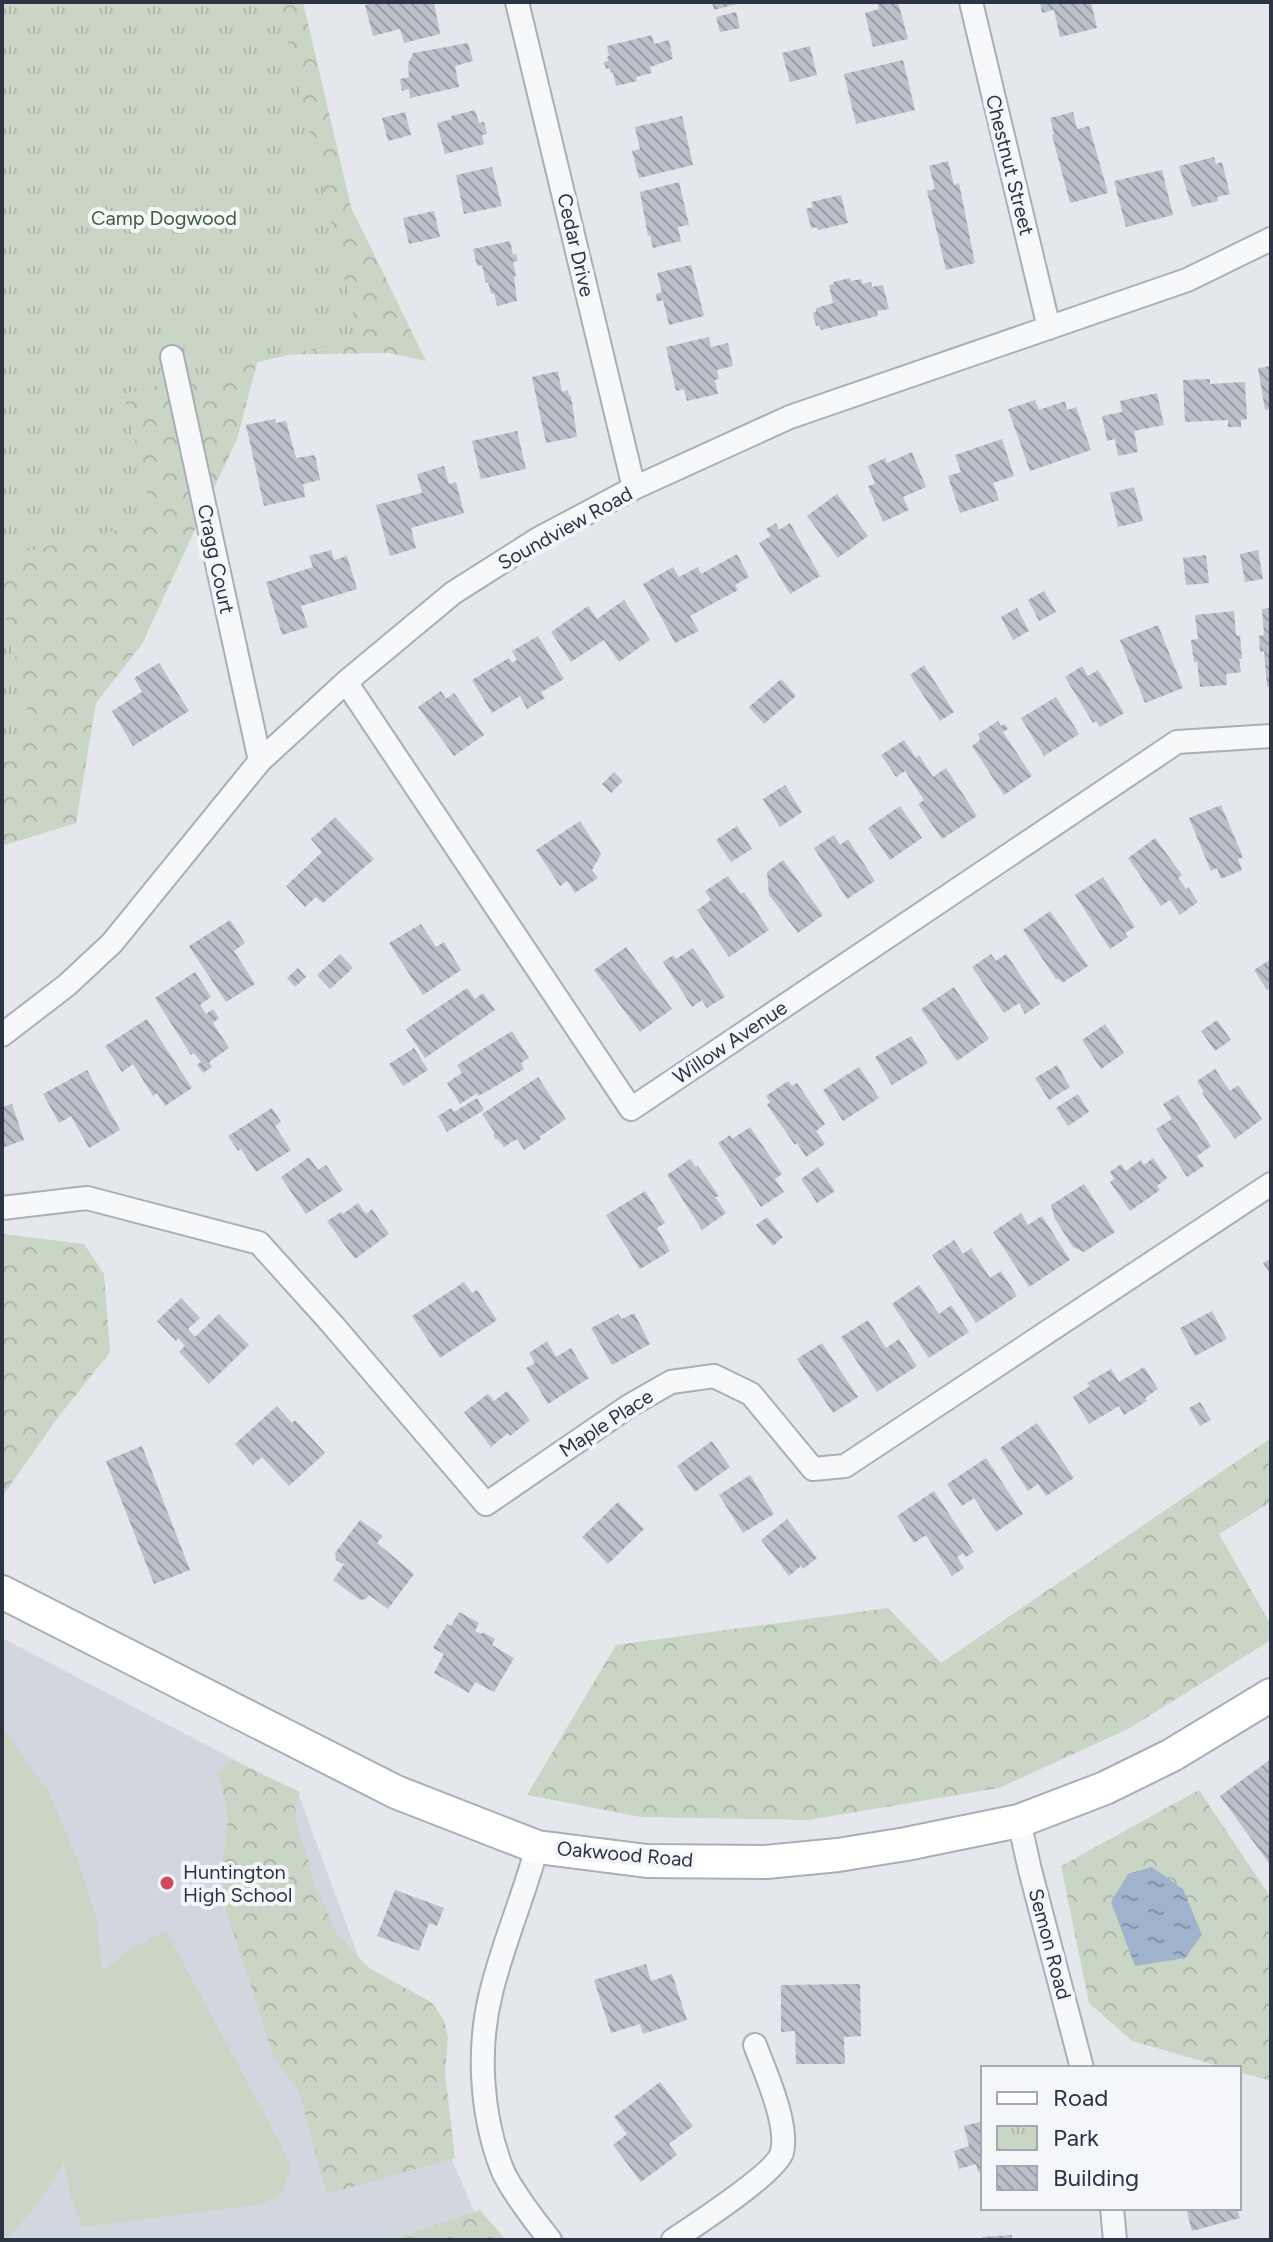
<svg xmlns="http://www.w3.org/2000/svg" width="1273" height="2242" font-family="Figtree,sans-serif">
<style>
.built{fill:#d2d6de}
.green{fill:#c9d6c5}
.forest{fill:url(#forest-crowns)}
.park{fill:url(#park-tufts)}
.water{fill:url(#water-ripples)}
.building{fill:url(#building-back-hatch)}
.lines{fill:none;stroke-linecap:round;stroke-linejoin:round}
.minor-casing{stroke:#a9aeb7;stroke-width:26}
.secondary-casing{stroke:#a9aeb7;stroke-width:36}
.minor{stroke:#f7f8fa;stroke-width:22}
.secondary{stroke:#fff;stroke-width:32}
.poi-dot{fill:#d1495b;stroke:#f4f6f9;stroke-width:3}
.labels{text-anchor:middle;stroke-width:8;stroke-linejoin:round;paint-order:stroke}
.street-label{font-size:20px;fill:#2b3445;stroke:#f4f6f9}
.park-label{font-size:20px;fill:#3f6138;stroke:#f4f6f9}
.poi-label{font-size:20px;fill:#2b3445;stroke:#f4f6f9;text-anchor:start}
</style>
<defs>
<pattern id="forest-crowns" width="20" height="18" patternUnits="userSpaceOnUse" patternTransform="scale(2)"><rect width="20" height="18" fill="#c9d6c5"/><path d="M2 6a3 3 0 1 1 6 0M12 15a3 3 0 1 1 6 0" fill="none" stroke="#adb8ab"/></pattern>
<pattern id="park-tufts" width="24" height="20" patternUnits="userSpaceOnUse" patternTransform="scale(2)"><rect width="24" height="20" fill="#c9d6c5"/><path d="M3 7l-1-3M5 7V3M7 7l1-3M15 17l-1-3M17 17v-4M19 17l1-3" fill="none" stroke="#adb8ab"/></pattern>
<pattern id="water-ripples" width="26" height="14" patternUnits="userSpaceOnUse" patternTransform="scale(2)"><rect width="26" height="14" fill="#9fb4cc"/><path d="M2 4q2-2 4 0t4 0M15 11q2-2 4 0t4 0" fill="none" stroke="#8293a7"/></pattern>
<pattern id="building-back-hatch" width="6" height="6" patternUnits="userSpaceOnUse" patternTransform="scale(2)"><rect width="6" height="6" fill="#bbc0ca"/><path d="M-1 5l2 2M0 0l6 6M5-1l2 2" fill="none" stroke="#989da6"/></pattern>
</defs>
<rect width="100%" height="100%" fill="#e4e7ec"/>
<!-- built -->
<path class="built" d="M2 1638 298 1793 364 1972 454 2164 486 2240H2Z"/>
<!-- green -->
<path class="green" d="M2 1727 48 1791 78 1860 96 1917 102 1971 131 1949 166 1931 281 2145 291 2169 281 2195 261 2204 82 2227 70 2193 64 2162C48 2191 29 2217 5 2240H2Z"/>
<!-- forest -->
<path class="forest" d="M2 2H303L351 207 426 361 389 353 259 355 237 439 142 644 96 703 76 823 2 846Z
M2 1234 84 1244 104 1274 110 1352 56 1420 2 1497Z
M1271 1438V1502L1219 1534 1271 1625V1640L1128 1729 999 1788 808 1820 641 1817 527 1795 616 1645 888 1608 941 1663Z
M232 1760 300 1792 295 1806 298 1831 307 1854 312 1878 337 1935 369 1968 431 2002 444 2020 448 2037 445 2072 455 2158 327 2194 299 2092 273 2055 224 1903 223 1860 228 1818 219 1773Z
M1199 1790 1271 1898V2081L1239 2072V2068H1226L1132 2041 1089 2003 1061 1866Z
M480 2210 506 2240H392Z"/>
<!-- park -->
<path class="park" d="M2 2H278L359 338 124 394 154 521 2 557Z
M2 602 35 741 2 749Z"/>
<!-- water -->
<path class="water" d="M1152 1867 1183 1889 1202 1935 1185 1958 1135 1966 1111 1902 1128 1874Z"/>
<!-- building -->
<path class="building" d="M378 2H434L440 34 404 43 400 29 373 36 365 5Z
M712 2H739L740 3 714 10Z
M877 2H898L908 39 873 47 865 13 879 9Z
M1040 2H1091L1097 28 1060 37 1054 10 1042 13Z
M736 12 740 28 720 32 716 17Z
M652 35 654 44 669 40 673 59 650 67 652 73 636 77 637 81 616 86 613 72 611 73 610 68 606 69 604 62 608 61 607 57 609 56 607 46Z
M468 43 473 61 455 66 459 87 410 98 409 89 402 91 400 79 409 77 408 64 413 53Z
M810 46 817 75 790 82 782 53Z
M903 60 915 110 856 124 844 74Z
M475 110 479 123 484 122 487 134 482 135 484 144 445 154 437 123 452 119 451 116Z
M405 112 411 135 388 141 382 118Z
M1073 112 1077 129 1089 126 1108 193 1070 203 1052 135 1054 134 1050 118Z
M682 116 693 165 639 178 632 151 640 149 635 127Z
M1214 157 1216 164 1222 162 1230 194 1217 197 1218 201 1192 207 1179 166Z
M948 161 954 185 959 183 975 263 946 270 927 191 935 189 929 166Z
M492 167 502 206 464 214 456 175Z
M1162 170 1173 215 1126 227 1114 181Z
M679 182 689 225 678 227 681 241 653 248 650 235 648 236 640 192Z
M841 195 848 223 818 230 817 227 811 228 806 209 813 207 811 202Z
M434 211 440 237 409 244 403 218Z
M510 241 513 255 516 254 518 261 513 262 516 276H514L517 301 497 306 494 293 491 294 488 282 486 283 482 265 477 266 473 249Z
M691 265 704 316 669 325 663 300 657 302 656 294 662 292 657 273Z
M850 278 851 281 861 279 862 284 871 282 872 287 883 285 889 309 877 311 878 316 821 330 819 325 816 326 813 313 816 312V308L833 303 829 285 834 284 833 282Z
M709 337 711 347 728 343 733 366 717 370 719 379 715 380 718 394 687 401 684 389 676 391 666 347Z
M1271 366V409L1265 410 1258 368Z
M558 371 562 392 568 390 569 396H571L577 437 546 443 532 377Z
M1210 379V384L1245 382 1247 419 1241 420V427H1228V420L1185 422 1183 380Z
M1157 393 1164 425 1134 431 1138 452 1118 456 1115 439 1107 441 1102 416 1122 412 1120 401Z
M1035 400 1039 410 1065 401 1067 410 1076 407 1091 450 1030 471 1008 409Z
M275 419 276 423 286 421 296 458 315 455 320 480 303 484 305 497 264 506 246 425Z
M517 431 526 469 481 479 472 441Z
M1002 439 1014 476 993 483 999 500 960 513 948 476 961 472 955 455Z
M912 452 926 487 903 497 909 510 883 522 868 486 875 484 868 466 885 458 887 463Z
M444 466 449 484 456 482 464 513 411 528 416 548 390 556 376 505 422 493 417 474Z
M1134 487 1143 521 1118 527 1110 493Z
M837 494 868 536 838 558 807 516Z
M776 523 779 530 790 523 820 576 790 594 759 543 771 536 766 529Z
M331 550 334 560 347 556 357 589 301 606 308 627 282 635 266 582 313 567 309 556Z
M1258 550 1263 579 1245 582 1240 554Z
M737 554 749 577 735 585 738 590 690 616 699 631 675 643 643 584 673 567 679 577 698 567 701 574Z
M1206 555 1209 583 1186 585 1183 558Z
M1044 591 1056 612 1039 621 1028 600Z
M624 600 650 640 619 662 604 640 571 662 551 632 588 606 597 619Z
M1017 608 1029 631 1013 640 1001 617Z
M1271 608V686L1267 687 1264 651 1260 652 1259 636 1264 635 1262 609Z
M1234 611 1236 635 1240 636 1242 659H1239L1241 672 1226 674 1227 685 1200 687 1197 661 1194 663 1191 640 1198 639 1195 615Z
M1158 625 1183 688 1145 703 1120 640Z
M538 636 564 679 541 692 545 698 527 709 520 696 492 713 472 680 509 658 512 663 517 660 512 651Z
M159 663 189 711 133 746 112 711 142 692 134 678Z
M924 665 954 712 940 721 910 675Z
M1082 666 1088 676 1098 670 1124 713 1100 727 1096 721 1093 723 1065 677Z
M781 679 796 696 764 724 749 707Z
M441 691 446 699 454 693 484 735 454 756 418 707Z
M1056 697 1079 734 1044 756 1021 718Z
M998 721 1001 726 1005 724 1008 729 1003 732 1032 776 1004 795 972 746 980 740 978 734Z
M904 740 916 758 919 755 933 777 946 768 977 816 942 839 918 804 924 800 905 771 896 777 881 755Z
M614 772 623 781 611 793 602 784Z
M785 785 802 812 780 827 763 799Z
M1221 805 1243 857 1238 859 1242 870 1221 879 1217 868 1211 871 1189 818Z
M900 806 922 838 890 860 868 828Z
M335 817 374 859 323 903 316 897 305 907 286 886 322 852 311 839Z
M580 821 601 854 592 870 598 878 575 893 567 881 560 886 536 850Z
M737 826 752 849 731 862 716 840Z
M834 835 840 845 848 839 875 881 847 899 814 848Z
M1155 838 1182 875 1178 878 1187 890 1188 887 1198 902 1180 915 1170 900 1161 906 1128 858Z
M783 860 823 915 798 933 769 895 767 872Z
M728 876 741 894 744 892 769 930 729 957 697 910 711 900 705 891Z
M1103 877 1135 927 1125 933 1128 937 1110 949 1075 895Z
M1050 911 1088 966 1062 983 1059 979H1056L1023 930Z
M230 920 245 943 234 951 255 984 226 1002 189 946Z
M421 924 436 947 444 942 461 970 423 995 389 943Z
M626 947 672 1009 640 1032 594 970Z
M693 948 725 997 707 1008 702 1000 692 1007 663 962 673 955 676 959Z
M340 954 353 968 330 989 317 975Z
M991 954 996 961 1006 954 1040 1004 1025 1014 1019 1003 1004 1013 972 967Z
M1271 959V988L1267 990 1254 970Z
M298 968 306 977 295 987 287 978Z
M195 972 211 997 200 1005 206 1014 213 1009 219 1018 213 1023 229 1048 209 1062 212 1067 203 1073 197 1065 201 1062 194 1053 191 1055 155 998Z
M954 987 989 1039 957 1061 921 1009Z
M467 988 475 999 483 993 495 1010 425 1058 406 1029Z
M147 1019 192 1088 165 1106 157 1093 153 1096 133 1064 122 1072 105 1046Z
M1217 1020 1231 1040 1215 1051 1201 1031Z
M1105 1024 1124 1053 1101 1069 1082 1040Z
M512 1031 529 1058 521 1063 524 1069 486 1092 478 1096 477 1093 460 1104 447 1083 462 1073 457 1065Z
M911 1036 928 1063 892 1085 875 1057Z
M414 1048 428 1070 403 1086 389 1064Z
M1057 1065 1070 1087 1049 1100 1035 1078Z
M859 1067 879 1098 843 1121 823 1090Z
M1215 1069 1230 1091 1238 1085 1262 1119 1235 1139 1202 1093 1204 1092 1197 1081Z
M87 1070 120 1130 89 1148 71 1116 59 1123 43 1094Z
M538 1077 566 1119 539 1137 541 1139 524 1150 517 1139 504 1147 498 1139 496 1140 493 1135 495 1133 482 1114Z
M788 1081 792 1086 797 1083 825 1124 816 1131 825 1144 806 1157 797 1143 795 1145 767 1105 770 1102 766 1096Z
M1078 1094 1089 1112 1068 1126 1056 1108Z
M1178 1095 1211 1146 1197 1156 1204 1166 1187 1177 1156 1129 1172 1119 1163 1104Z
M477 1098 484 1110 447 1132 438 1116 451 1108 454 1112Z
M12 1104 24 1140 2 1148V1107Z
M272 1108 281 1122 275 1126 291 1150 256 1172 241 1149 238 1151 228 1136Z
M750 1127 782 1174 775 1179 784 1192 761 1207 718 1143 730 1135 732 1139Z
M309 1157 318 1170 326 1165 343 1190 306 1214 281 1177Z
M1153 1158 1167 1178 1157 1186 1160 1190 1130 1211 1110 1182 1114 1179 1110 1172 1121 1164 1126 1171 1141 1160 1144 1165Z
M690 1159 696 1167 698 1166 719 1196 715 1197 726 1213 702 1230 667 1175Z
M818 1167 835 1191 817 1203 801 1179Z
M1084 1184 1115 1232 1084 1252 1073 1247 1055 1219 1051 1205Z
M645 1191 665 1223 657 1228 670 1251 640 1269 606 1215Z
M358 1203 366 1214 372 1209 389 1234 355 1259 327 1221 341 1212 343 1214Z
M1021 1213 1028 1225 1042 1216 1070 1260 1029 1287 993 1232Z
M767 1217 783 1237 773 1246 756 1225Z
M954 1240 963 1254 971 1248 990 1278 1001 1271 1017 1296 976 1323 932 1255Z
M1271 1258V1275L1263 1263Z
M464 1282 472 1293 477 1290 497 1320 440 1358 412 1316Z
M919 1285 939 1314 951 1305 969 1332 929 1358 892 1304Z
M181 1298 200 1318 188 1329 195 1337 219 1314 249 1345 209 1384 179 1352 185 1346 178 1338 176 1341 157 1321Z
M1212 1311 1227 1339 1195 1356 1180 1328Z
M634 1313 650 1344 612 1365 591 1328 618 1314 622 1319Z
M868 1320 886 1348 899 1339 917 1366 877 1392 841 1337Z
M547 1341 556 1357 571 1348 589 1378 548 1404 526 1368 535 1363 529 1353Z
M822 1343 858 1397 833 1413 797 1359Z
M1144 1367 1158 1389 1145 1398 1147 1401 1124 1415 1119 1406 1089 1424 1073 1397 1090 1386 1087 1383 1111 1369 1119 1382Z
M507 1391 530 1420 510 1436 508 1433 491 1447 464 1412 488 1394 494 1401Z
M1200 1402 1211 1420 1200 1426 1189 1408Z
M277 1406 292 1423 295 1420 325 1453 289 1486 262 1457 253 1465 235 1444Z
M1037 1423 1074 1478 1046 1496 1038 1484 1028 1491 1000 1448Z
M712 1441 730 1467 695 1492 677 1466Z
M142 1446 190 1570 154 1584 106 1461Z
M986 1458 1023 1514 996 1532 974 1498 962 1506 947 1484Z
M750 1475 774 1514 743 1533 719 1495Z
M934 1491 974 1552 966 1557 963 1553 957 1557 964 1568 952 1576 926 1535 914 1543 897 1516Z
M618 1502 644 1529 608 1564 582 1537Z
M787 1519 817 1558 803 1569 801 1566 789 1576 761 1540Z
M360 1520 383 1536 377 1543 414 1574 388 1609 369 1595 366 1599 360 1600 333 1580 345 1563 342 1564 336 1560 335 1553Z
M459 1612 479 1623 475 1631 482 1634 483 1632 495 1639 492 1645 514 1658 494 1692 475 1682 469 1693 434 1673 444 1654 433 1648 447 1624 451 1626Z
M1271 1759V1866L1220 1796Z
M395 1890 444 1908 437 1926 429 1923 419 1951 377 1936Z
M646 1964 651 1981 672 1974 687 2020 643 2034 640 2024 611 2033 594 1980Z
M860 1984 861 2036 844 2037 845 2064H796L795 2031 781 2032V1985Z
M660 2082 693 2126 669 2144 677 2155 641 2182 613 2145 627 2134 614 2117Z
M983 2121V2171L978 2172 976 2164 959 2169 954 2151 969 2146 964 2126Z
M1186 2208H1237L1240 2218 1192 2231Z
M1012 2235V2240H982V2237Z"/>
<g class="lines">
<!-- minor casing -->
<g class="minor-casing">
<path id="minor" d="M517 2 634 488
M971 2 1049 328
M172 357 260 761
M346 682 631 1109 1177 742 1271 736
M2 1035 67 985 112 943 260 761 346 682 453 593 538 539 634 488 790 417 1187 280 1271 239
M2 1208 87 1198 259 1243 332 1324 486 1504 629 1406 671 1382 714 1376 751 1394 813 1469 845 1466 1271 1184
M1019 1821 1030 1870 1082 2068
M537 1847C524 1896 503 1943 491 1993 477 2049 481 2115 502 2169 509 2187 537 2224 550 2240
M1112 2208 1115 2240
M673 2240C694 2226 777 2172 782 2152 789 2124 765 2072 755 2045"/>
</g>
<!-- secondary casing -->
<g class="secondary-casing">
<path id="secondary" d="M2 1592 396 1792 537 1847 647 1861 766 1862 838 1855 906 1844 1019 1821 1105 1788 1172 1755 1271 1695"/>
</g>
<!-- minor -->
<use href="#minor" class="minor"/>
<!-- secondary -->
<use href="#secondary" class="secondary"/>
</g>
<!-- markers -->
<circle class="poi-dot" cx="167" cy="1883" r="8"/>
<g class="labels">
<!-- street labels -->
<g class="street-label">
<text transform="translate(1010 165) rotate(76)" y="7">Chestnut Street</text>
<text transform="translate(576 245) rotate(77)" y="7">Cedar Drive</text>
<text transform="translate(565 528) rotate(-29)" y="7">Soundview Road</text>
<text transform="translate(216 559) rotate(78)" y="7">Cragg Court</text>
<text transform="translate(730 1042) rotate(-34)" y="7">Willow Avenue</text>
<text transform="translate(606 1423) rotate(-33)" y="7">Maple Place</text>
<text transform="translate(625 1854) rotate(5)" y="7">Oakwood Road</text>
<text transform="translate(1050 1944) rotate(75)" y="7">Semon Road</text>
</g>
<!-- park labels -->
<g class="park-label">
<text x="164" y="225">Camp Dogwood</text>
</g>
<!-- poi labels -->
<g class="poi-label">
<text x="183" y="1879">Huntington<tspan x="183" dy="23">High School</tspan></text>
</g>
</g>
<!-- border -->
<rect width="1273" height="2242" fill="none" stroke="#2b3445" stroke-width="8"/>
<!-- legend -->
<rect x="981" y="2066" width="260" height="144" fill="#f4f6f9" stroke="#a4a8b1" stroke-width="2"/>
<rect x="997" y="2092" width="40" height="12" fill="#ffffff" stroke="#a4a8b1" stroke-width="2"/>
<text x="1053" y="2106" font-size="24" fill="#2b3445">Road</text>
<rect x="997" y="2126" width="40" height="24" fill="url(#park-tufts)" stroke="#a4a8b1" stroke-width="2"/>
<text x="1053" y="2146" font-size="24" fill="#2b3445">Park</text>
<rect x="997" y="2166" width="40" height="24" fill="url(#building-back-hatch)" stroke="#a4a8b1" stroke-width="2"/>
<text x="1053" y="2186" font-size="24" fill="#2b3445">Building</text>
</svg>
